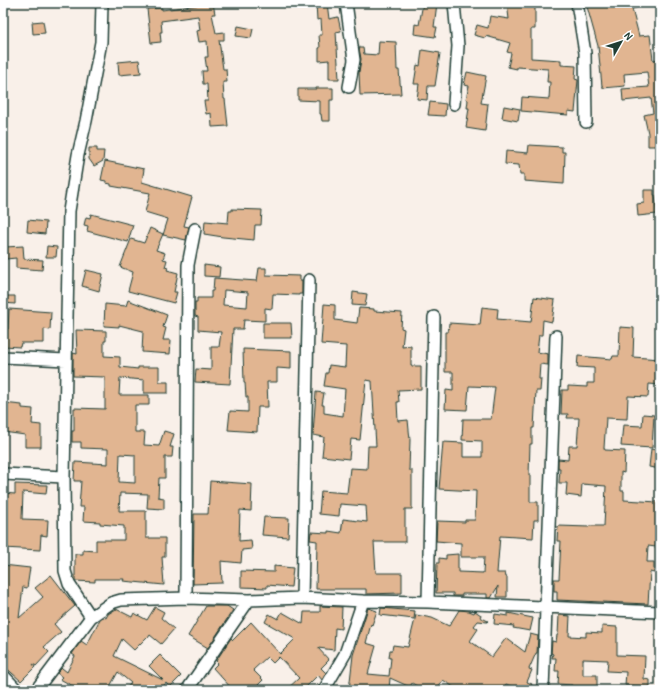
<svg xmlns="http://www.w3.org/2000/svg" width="663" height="693" font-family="'Patrick Hand',sans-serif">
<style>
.building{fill:#e1b591;stroke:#1f3d34;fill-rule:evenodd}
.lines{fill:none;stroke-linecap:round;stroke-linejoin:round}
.street-casing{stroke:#1f3d34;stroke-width:14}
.street{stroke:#fff;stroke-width:11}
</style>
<rect width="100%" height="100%" fill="#f9f0e9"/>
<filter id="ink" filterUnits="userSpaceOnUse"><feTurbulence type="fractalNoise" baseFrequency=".025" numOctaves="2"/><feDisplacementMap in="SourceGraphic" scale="8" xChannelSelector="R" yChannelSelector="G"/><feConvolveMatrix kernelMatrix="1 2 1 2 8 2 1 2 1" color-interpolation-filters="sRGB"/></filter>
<g filter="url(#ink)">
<!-- building -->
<path class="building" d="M213 3 215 14H212L216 33 224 32V40H219L223 69H226L227 82H223L224 99H225L228 126 212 127 211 113 206 114 204 101H208L207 84H203L202 71H207L205 57H208L207 41 199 42 197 31 200 30 198 16 161 21 162 32H160L161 42 151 43 147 9 162 8V10Z
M316 3H327L329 19 338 17 341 31 336 32 339 79H329V60L319 61V48H320L319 35H322L321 19 317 20Z
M423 3H437L434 27H437L435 37 414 34 415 24 419 25Z
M507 3H535V29H531V58L561 60V65L576 66 575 79 578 80 575 112 568 111V115L521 111 522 97 549 99 550 82H547L548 69 517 67V69L508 67 511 53 507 52 510 43 486 36 485 38 474 35 477 25 488 28 490 16 509 19Z
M586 3H646V5L632 9 639 36 650 35 653 60 660 59V115H657L656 137 660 136V146H648V133L644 115 653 113 651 98 623 101 622 89 649 87 647 72 624 74 625 86 603 88V86H602L598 46Z
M43 21 45 33 33 34 32 22Z
M238 26 253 29 251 38 236 36Z
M379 41 396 42 397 70H399L401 94 360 95 359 72 361 59 359 48H363L364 54 378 55Z
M422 50 440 53 435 86H428L427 100 417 99 419 84H414L417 65 420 66Z
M139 60 141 73 119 75 118 62Z
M467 72 486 76 481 103 488 104 485 131 466 128 469 108H467L468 100 466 99 469 86 464 85Z
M316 88H333V100H330V121H322L321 114H320V101L298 100V89H316Z
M430 102 446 104 445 116 428 115Z
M504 106 520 109 518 121 502 118Z
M529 145 562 147V152H565L564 184 524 181V174H520L519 165 505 164 506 151 528 153Z
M89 148H97V151H104L103 161 94 166 89 159Z
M105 161 144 169 142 182 192 197 184 226 189 227 186 240 163 235 168 219 145 212 150 193 111 186V184L106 183V181L101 180Z
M644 190H654V195H655L657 214 638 216 637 204 644 203Z
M232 209 262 210 261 225H255L254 240 223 237 204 234 205 221 228 223 229 211H232Z
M91 214 133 225 128 242 87 231 88 226 84 225 86 217 90 218Z
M28 220 46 222 45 234 27 232Z
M150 228 163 234 156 250 165 253 163 259 167 260 165 267 168 268 167 270 178 273 174 292H177L174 303 128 291 133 272 120 267 131 239 144 243Z
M23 246 24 259 43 260 42 270 16 268V258L6 259 5 247Z
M47 246 57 247 56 257H46Z
M204 265 220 267 219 277 204 276Z
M259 268H266V275L300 276V281H302V294H299V295L273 294 272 309 265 308V321L244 320 243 329H233L230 384 195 382 196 369 211 370V347H219L221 332 198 330V317L195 316V302H197V298H211V291H213L214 278 257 281ZM224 290 248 292 247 307 223 305Z
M86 270 103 274 99 291 82 286Z
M353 292 367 294 365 306 352 305Z
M4 296H15V304L4 303Z
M534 297 555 300 552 322 543 320 542 335H539L537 352 548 354V365L540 364 539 379H541L540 391H536L534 428H532V444H530L529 475H530V502H538V520H534L533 538 500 536 497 573H505L506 577H507V597H497L498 586 491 598H487V594H462V596H453V593H436L437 563H439V558L446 559V555L458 554V572L483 573 484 557H461V543L436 541 437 521 465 522V520H475L476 491 439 489 443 442 463 443V457H482V441L462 440 463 419H491L495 387 469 386 467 410 445 409 446 390 453 391V372H445V332H448L449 323 480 325 482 307 498 309 497 319 531 322Z
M128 300 167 315 163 327 166 328 163 340H171L170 354 142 352 143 331 119 325V327L104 326 105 304 126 306Z
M324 304 335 305V320L357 323 359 308 374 309V311L402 313 401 328 404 329 402 347 411 346V366H421V389L398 390 399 402H397L398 421 408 420 410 440 409 470H412V509H405V542H374L376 573H402V593L366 594V589H316L317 541 310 540 311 532 328 533V531L341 533 343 519 367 522 366 506 340 504 339 516 319 514 321 491 347 493 350 468 367 469 368 446H376L372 381 366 380 360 440 351 439 349 459 322 456 324 437 313 435 316 392 324 393 322 405H324V413L343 416 345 389 324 386 326 373H328L329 365 345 367 346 346 321 344Z
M9 309 51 312 50 330 44 329V343H21L20 347 3 346 4 329H8Z
M263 323H291L292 338H263Z
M620 327 634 328 633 357 660 359V385L649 384 648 397 628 396 627 419 606 418 604 448 605 450 625 451 624 473 621 472V491H624V500L658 502V507H660L656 547 648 546 647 562H654V573L650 572 648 604 557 600V591H554V579H559L561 541H557L558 526 589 527V526H604L606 486 582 484 581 497 566 495 567 483H559L560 468H558V459L568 460 569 446H577L579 418H567L568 414H561L562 390H568V386L587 387V383H594V368L577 367 578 356 612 359 613 356H619Z
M76 330 106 331V341H104V356L120 357V367L138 369V367H159V382H168V393H144V380L120 378 119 395H149V405H135V432H145L144 445 159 446 164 431 174 434 170 447H173L172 457H165V478H159L158 497 164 498V509L147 508 148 494 120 493 119 511H146V538H165V557H162L164 585 123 581 124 579H95V582L75 581V554H83V550L96 551V540H124V526L100 524V522L83 521 84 507H79L81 481H74L75 462 108 464V449L81 448V442H72V431H74V408L105 409V377L73 376V353L77 354ZM120 454 135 455V483L119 482Z
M243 349 291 351V369L277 368V382H267L268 407H258L257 432 228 430 230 411 248 412V397H246L245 383H244Z
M3 403 22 405V408L33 409 32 424 41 425V447H25V435L3 432Z
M643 414 654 415 652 448 621 446 623 425 642 426Z
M651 449 660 451V469L649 467Z
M210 481 252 484 251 511 240 510 239 541 251 540 252 549 242 550 241 563 221 561 222 583 193 584 194 514H208Z
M15 484 47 485 46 494 23 492 22 519 48 520 47 536 41 535 40 550 3 548V493L15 494Z
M264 517 289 518 288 537 262 535Z
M3 565 30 568 27 588 23 587 19 618 43 597 35 588 51 575 75 606 54 624 61 632 44 647 49 652 36 666 33 664 35 667 21 681 3 665Z
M274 566 293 568 291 587 267 585V588L241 587V571L274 572Z
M206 606H227L233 610 208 648 188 636Z
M320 606 342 607 341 629 335 628 334 650 318 648 329 660 321 668 326 673 322 680 318 675 303 690H286L299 678 279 657 273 663 267 657 253 670 263 680 253 690 250 687 247 690H233L213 668 218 663 216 661 231 638 233 640 251 622 280 654 295 639 265 622 269 614 278 619 282 612 303 624 304 612H320Z
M155 607 164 612 161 618 174 629 161 644 150 635 148 638 147 637 134 650 122 639 114 656 163 680 149 666 160 655 181 676 170 687 166 683 159 690H125L131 683 118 672 108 690H80L60 679 62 677 57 673 62 668 67 672 75 656 72 654 81 641 87 645 100 619 103 617 106 618 108 614 116 609 132 617 134 613 147 620Z
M368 608 377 611 372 625 371 624 366 643 376 646 368 674 389 676 391 658H389L390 650H392L393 645 408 647 416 615 432 618 449 626 459 610 469 611 474 613 475 611 481 615 480 617 488 621 487 622 478 621 474 626 478 629 470 641 492 657 506 638 525 652 530 634 538 636 537 653H536L529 669 532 670 527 682 532 684 529 690H519L506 684 502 690H458L443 680 436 690H423L412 683 410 687 390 678 389 690H349L353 655Z
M381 608 415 611 414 619 380 615Z
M508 613 533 618 530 631 513 628 514 626 494 624 495 614 508 616Z
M559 615 570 616 569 636 586 637V632L602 633V626L617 627V655L645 656 644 679 650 680V690H641V686L625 685 626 672 607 671 608 660 583 659V675H597V690H571L572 685 558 684 559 671H555L556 658H552L553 654 551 653 552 641 556 642 557 635H558Z"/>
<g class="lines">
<!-- street casing -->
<g class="street-casing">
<path id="street" d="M346 3 354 60 349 87
M454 3 458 46 454 104
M577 3 585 53 586 122
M3 357 66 360
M3 474 64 477
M186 598 188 265 195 229
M302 598 309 280
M428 602 434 317
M91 617 69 584 65 571 64 477 69 211 78 155 86 121 101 42 102 3
M3 675 17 690
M36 690 91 617 111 603 121 600 186 598 249 600 302 598 363 601 428 602 660 612
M187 690 249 600
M324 690 345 654 363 601
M543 690 556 336"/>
</g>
<!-- street -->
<use href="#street" class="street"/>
</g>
</g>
<!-- margin -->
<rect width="663" height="693" fill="none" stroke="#fff" stroke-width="16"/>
<rect x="8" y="8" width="647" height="677" fill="none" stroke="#1f3d34" stroke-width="1.5" filter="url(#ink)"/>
<!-- north arrow -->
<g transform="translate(621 42) rotate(51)" stroke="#ffffff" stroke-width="3" paint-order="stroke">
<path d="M0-3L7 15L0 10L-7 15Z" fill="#1f3d34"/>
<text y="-6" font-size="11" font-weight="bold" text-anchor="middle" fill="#1f3d34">N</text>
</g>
</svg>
